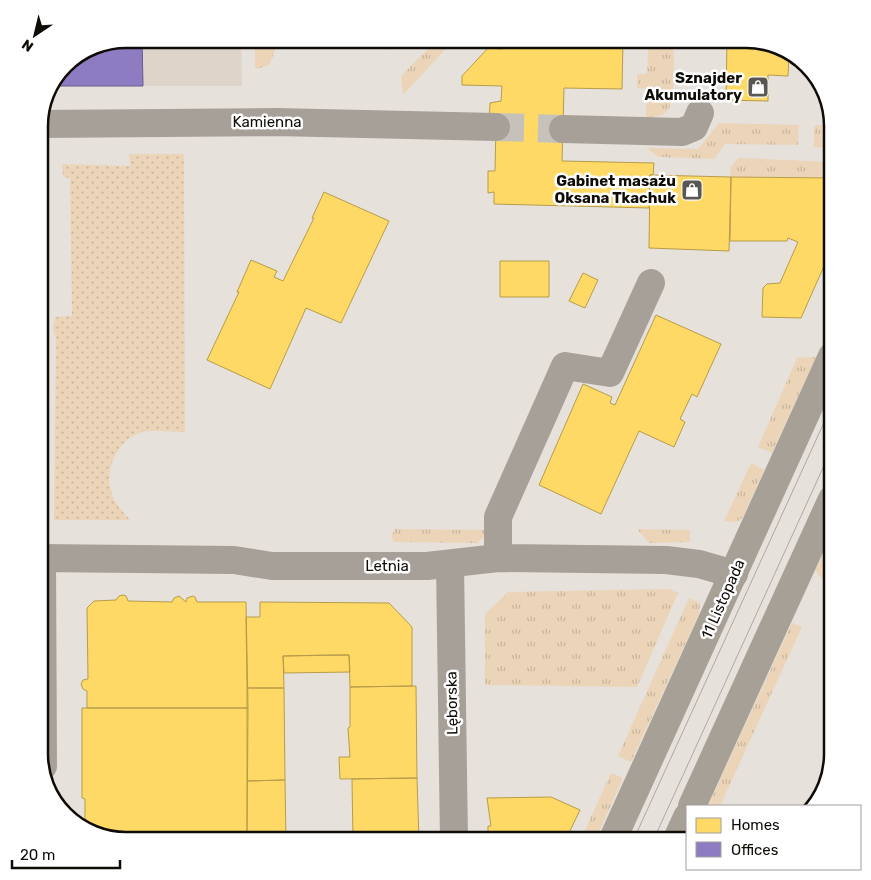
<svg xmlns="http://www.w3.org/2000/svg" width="871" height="880" font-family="Rubik,sans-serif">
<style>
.built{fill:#ded4c9}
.grass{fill:url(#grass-tufts)}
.park{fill:url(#park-dots)}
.homes{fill:#ffd966;stroke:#b79c4a}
.offices{fill:#8e7cc3;stroke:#685a8b}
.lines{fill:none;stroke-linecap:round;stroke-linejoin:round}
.street-tunnel{stroke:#c6c1bb;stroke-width:28;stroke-dasharray:28 14;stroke-linecap:butt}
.street{stroke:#a7a099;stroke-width:28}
.secondary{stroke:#a6a096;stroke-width:28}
.tram{stroke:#ada8a2;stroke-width:1}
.labels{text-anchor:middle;stroke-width:5;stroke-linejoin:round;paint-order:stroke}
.poi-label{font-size:15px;font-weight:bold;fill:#0f0c08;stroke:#fff;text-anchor:end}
.street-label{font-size:15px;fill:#0f0c08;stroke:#fff}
.rim{fill:none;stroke:#0f0c08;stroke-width:2.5}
</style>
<defs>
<pattern id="grass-tufts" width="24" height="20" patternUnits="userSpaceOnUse" patternTransform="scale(1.25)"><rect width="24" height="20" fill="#ecd4b8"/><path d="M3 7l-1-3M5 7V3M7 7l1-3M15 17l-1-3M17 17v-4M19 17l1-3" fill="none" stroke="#c9b59d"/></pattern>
<pattern id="park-dots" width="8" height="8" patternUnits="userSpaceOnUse" patternTransform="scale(1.25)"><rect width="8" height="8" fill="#ecd4b8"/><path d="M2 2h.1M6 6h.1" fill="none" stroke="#c9b59d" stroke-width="1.8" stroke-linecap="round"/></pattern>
</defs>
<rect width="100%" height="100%" fill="#e6e1db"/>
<!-- built -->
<path class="built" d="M125 39H241L242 86H48L68 60Z"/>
<!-- grass -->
<path class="grass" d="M255 39H280L269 65 260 68H255Z
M438 39H455L403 95 401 76Z
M639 39H674C673 55 676 98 668 110 663 117 654 117 646 118L647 89 637 88V74H647L648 48 639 47Z
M719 123 799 125 798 145 725 144 714 159 659 157 646 148 698 149Z
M816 125H832V148L814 147V127Z
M738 158 832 162V178L731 177 730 168Z
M816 357 772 453 758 447 797 358Z
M751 463 764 470 743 517 737 522 724 521Z
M395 529 484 530V536L477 543 394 542 391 536Z
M637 529 690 530V542L649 543Z
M832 534V558L822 579 817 573 816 569Z
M669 589 678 593 637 687 485 685V614L508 592Z
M689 598 700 603 699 614 631 762 618 756Z
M792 623 802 627 720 806H708Z
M611 773 623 778 595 841H580Z"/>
<!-- park -->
<path class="park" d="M129 154H184L185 432C173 432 149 429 139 433 118 440 104 471 111 491 114 503 122 511 130 520H54L56 339 53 328 55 317 72 316 70 178 63 177 62 164 130 166Z"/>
<!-- homes -->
<path class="homes" d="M366 39H394L389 49Z
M503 39H623L622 89 564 88 562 161 654 163 653 175H650L649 208 494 204V192L488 193V171H495L496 125H489L490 103 501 101 502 86 462 85V76L488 48 503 49Z
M727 39H751L778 46V54H789L788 76 768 75V101L726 100Z
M650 175 731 177 729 251 649 248Z
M731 177 832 178V248L801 318 762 317 763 288 767 284 780 283 798 242 788 238 787 241H730Z
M324 192 389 221 341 323 306 308 270 389 207 360 239 292H237L251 260 277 271 274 277 283 281 314 218H312Z
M500 261H549V297H500Z
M583 273 598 280 585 308 569 301Z
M656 315 721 344 697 397 692 394 680 419 685 422 674 447 639 431 601 514 539 485 583 384 612 397 610 403 615 405Z
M123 595 126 596 128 601 172 602 174 598 179 596 186 602 187 598 193 596 195 597 197 602H246L248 708H87V691L83 689 81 684 83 680 88 679 87 608 94 601 116 600 119 596Z
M260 602 389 603 412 627V686L350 687 349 655H327L283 656 284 688H247L246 617H260Z
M349 655 350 672 284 673 283 656Z
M416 686 417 778 340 779 339 757H350L348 728 350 727V687Z
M247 688H284L285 780 247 781Z
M82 708H248L247 841H125L85 831V799L82 798Z
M417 778 419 841H353L352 779Z
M285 780 286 841H247V781Z
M551 797 580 810 565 841H488V826H491L487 798Z"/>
<!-- offices -->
<path class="offices" d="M125 39H142L143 86H48L68 60Z
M832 751 823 793 813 806H808Z"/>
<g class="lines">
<!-- street-tunnel -->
<path class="street-tunnel" d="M496 127 563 129"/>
<!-- street -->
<path class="street" d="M39 124 276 122 496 127
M563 129 682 132 694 127 700 113
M39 558 234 560 272 566H427L498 558 666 560 699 564 734 574
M42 558 43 766
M498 558V517L565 366 610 373 651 283
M450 564 454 841"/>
<!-- secondary -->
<path class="secondary" d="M692 806 832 499
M612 841 832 356
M676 841 687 817"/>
<!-- tram -->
<path class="tram" d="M633 841 832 405
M653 841 832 448"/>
</g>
<!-- icons -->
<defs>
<g id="shop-square" transform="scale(1.125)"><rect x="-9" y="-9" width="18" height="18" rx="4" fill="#5a5752" stroke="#fff"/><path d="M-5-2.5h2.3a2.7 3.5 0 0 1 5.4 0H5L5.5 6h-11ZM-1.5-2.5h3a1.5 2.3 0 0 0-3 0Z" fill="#fff"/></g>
</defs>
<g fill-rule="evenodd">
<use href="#shop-square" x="758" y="87"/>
<use href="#shop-square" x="692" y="190"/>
</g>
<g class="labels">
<!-- poi labels -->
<g class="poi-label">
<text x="742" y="83">Sznajder<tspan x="742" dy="17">Akumulatory</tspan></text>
<text x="676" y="186">Gabinet masażu<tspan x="676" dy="17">Oksana Tkachuk</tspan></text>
</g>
<!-- street labels -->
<g class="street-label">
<text x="267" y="127">Kamienna</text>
<text x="387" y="571">Letnia</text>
<text transform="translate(723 599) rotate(-66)" y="5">11 Listopada</text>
<text transform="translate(452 703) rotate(-91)" y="5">Lęborska</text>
</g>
</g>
<!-- crop -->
<path d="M0 0H871V880H0ZM126 48H746A78 78 0 0 1 824 126V754A78 78 0 0 1 746 832H126A78 78 0 0 1 48 754V126A78 78 0 0 1 126 48Z" fill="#fff" fill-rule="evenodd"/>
<path class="rim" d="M126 48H746A78 78 0 0 1 824 126V754A78 78 0 0 1 746 832H126A78 78 0 0 1 48 754V126A78 78 0 0 1 126 48Z"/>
<!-- legend -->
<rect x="686" y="805" width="175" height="65" fill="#ffffff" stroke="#9f9e9c"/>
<rect x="696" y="818" width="25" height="15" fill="#ffd966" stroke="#9f9e9c"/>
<text x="731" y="830" font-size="15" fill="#0f0c08">Homes</text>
<rect x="696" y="842" width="25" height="15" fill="#8e7cc3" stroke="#9f9e9c"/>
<text x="731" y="855" font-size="15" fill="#0f0c08">Offices</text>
<!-- north arrow -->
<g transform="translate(35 35) rotate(215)" stroke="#ffffff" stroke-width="4" paint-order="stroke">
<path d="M0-4L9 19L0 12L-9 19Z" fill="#0f0c08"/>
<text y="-8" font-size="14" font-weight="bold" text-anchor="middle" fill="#0f0c08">N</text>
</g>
<!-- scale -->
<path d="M12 860v8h108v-8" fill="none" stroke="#0f0c08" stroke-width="2.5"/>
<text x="20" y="860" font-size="15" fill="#0f0c08" stroke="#ffffff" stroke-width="4" paint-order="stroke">20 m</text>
</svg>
